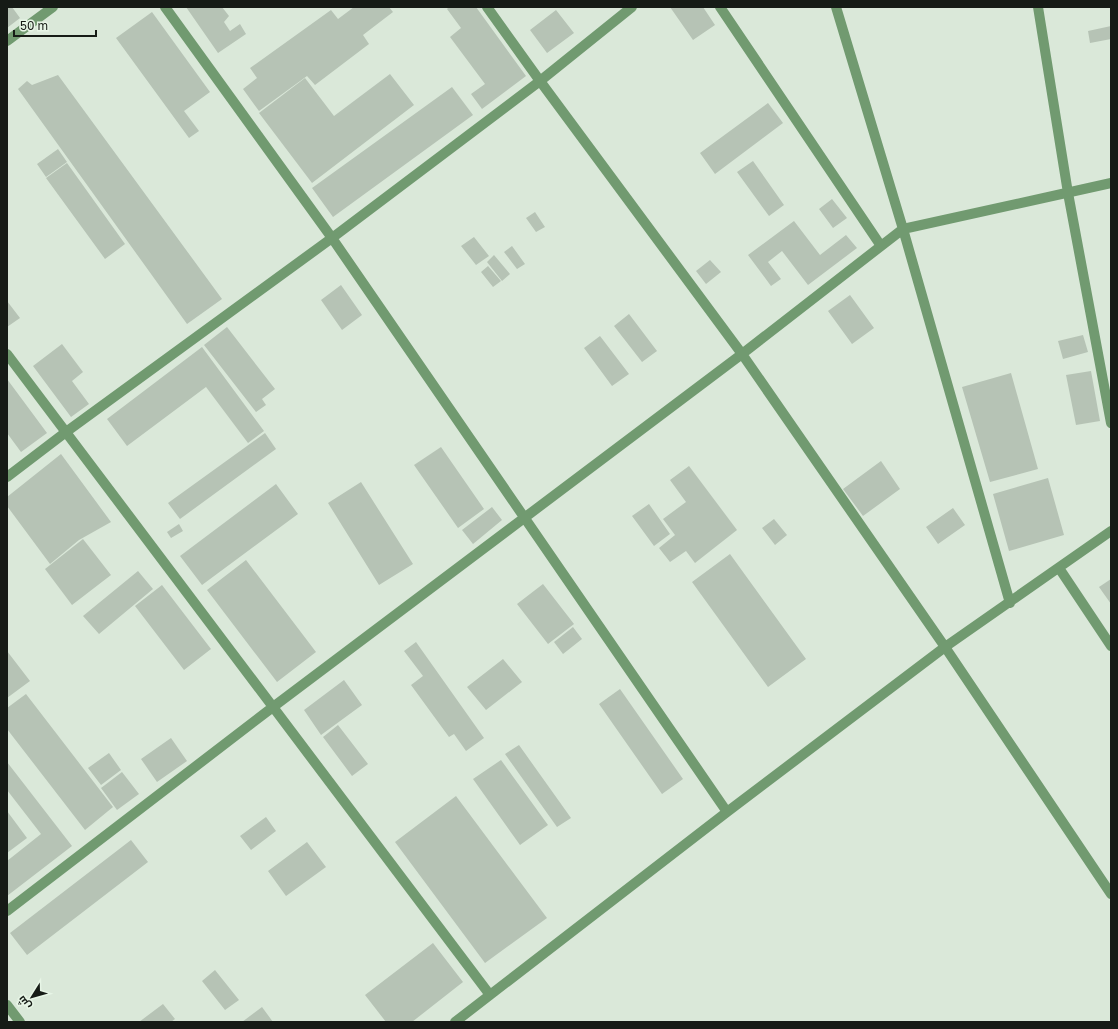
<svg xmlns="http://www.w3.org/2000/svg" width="1118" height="1029" font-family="'Golos Text',Cairo,sans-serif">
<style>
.building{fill:#b6c3b5}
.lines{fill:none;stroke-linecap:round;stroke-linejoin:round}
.street{stroke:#719a70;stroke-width:10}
</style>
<rect width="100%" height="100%" fill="#dae8d9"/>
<!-- building -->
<path class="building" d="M7 7H12L20 18 7 28Z
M186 7H222L229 16 224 22 230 31 240 24 246 34 218 53Z
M354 7H389L393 12 363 35 369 44 315 85 307 76 259 111 243 89 257 78 250 68 331 10 338 19Z
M449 7H476L526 76 482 109 471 94 485 84 450 37 461 28 447 9Z
M670 7H703L715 25 693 40Z
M556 10 574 33 547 53 530 30Z
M152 12 210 92 184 111 199 131 189 138 116 38Z
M1111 26V39L1090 43 1088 31Z
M390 74 414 105 312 183 259 113 305 78 334 116Z
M58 75 222 299 187 324 18 89 27 81 32 85Z
M452 87 473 115 333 217 312 188Z
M768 103 783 123 715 174 700 153Z
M58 149 67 162 46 177 37 164Z
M753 161 784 205 769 216 737 172Z
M67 163 125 244 105 259 46 178Z
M832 199 847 218 833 228 819 209Z
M535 212 545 227 536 232 526 218Z
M794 221 820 255 846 235 857 248 808 285 782 251 768 262 781 279 771 286 748 255Z
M474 237 489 256 476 265 461 246Z
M512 246 525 264 517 269 504 252Z
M494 255 510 274 502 281 487 262Z
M710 260 721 272 706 284 696 271Z
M488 266 501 281 493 287 481 272Z
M341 285 362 315 342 330 321 300Z
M850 295 874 328 852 344 828 311Z
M7 301 20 318 7 327Z
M629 314 657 351 642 362 614 326Z
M227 327 275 389 262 399 266 405 256 412 204 345Z
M1083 335 1088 352 1063 359 1058 341Z
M600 336 629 374 612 386 584 348Z
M62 344 83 372 72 381 89 404 71 417 33 366Z
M202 347 264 431 248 443 206 387 127 446 107 419Z
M1091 371 1100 421 1076 425 1066 375Z
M1011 373 1038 469 990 482 962 387Z
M7 379 47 433 21 452 7 433Z
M265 433 276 449 180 519 168 503Z
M441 447 484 509 458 528 414 465Z
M61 454 111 522 79 540 50 564 7 506V497Z
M881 461 900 489 863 516 843 489Z
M689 466 737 530 695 563 686 551 670 562 659 548 675 535 663 519 686 502 670 480Z
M1048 478 1064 535 1009 551 993 494Z
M361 482 413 564 379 585 328 503Z
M276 484 298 514 202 585 180 556Z
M649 504 670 534 654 546 632 516Z
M492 507 502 520 473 544 462 530Z
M953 508 965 525 938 544 926 527Z
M774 519 787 535 775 545 762 528Z
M179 524 183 531 171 538 167 532Z
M83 539 111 575 72 605 45 569Z
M730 554 806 659 768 687 692 582Z
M246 560 316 652 277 682 207 590Z
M138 571 153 589 99 634 83 616Z
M1111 579V604L1099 587Z
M543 584 574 624 548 644 517 604Z
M162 585 211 649 184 670 135 606Z
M573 627 582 639 563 654 554 642Z
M416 642 484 738 466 751 454 734 449 737 411 685 423 676 404 651Z
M7 651 30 681 7 698Z
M503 659 522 682 486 710 467 687Z
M344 680 362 705 321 735 304 710Z
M620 689 683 779 662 794 599 704Z
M26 694 113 807 85 830 7 729V708Z
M338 725 368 764 352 776 323 737Z
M171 738 187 761 157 782 141 759Z
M519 745 571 818 557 827 505 754Z
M109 753 121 770 101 785 88 768Z
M501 760 548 825 520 845 473 779Z
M7 762 72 846 7 896V861L41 834 7 790Z
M122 772 139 794 117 810 101 788Z
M456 796 547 918 485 963 395 842Z
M7 811 27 838 7 853Z
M266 817 276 831 251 850 240 836Z
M131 840 148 862 27 955 10 933Z
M307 842 326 867 286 896 268 871Z
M433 943 463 982 412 1022H386L365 995Z
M215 970 239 1000 225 1010 202 981Z
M163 1004 175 1019 171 1022H139Z
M262 1007 273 1022H242Z"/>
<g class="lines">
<!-- street -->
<path class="street" d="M165 7 332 238 727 812
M487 7 540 81 632 7
M720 7 881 246
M836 7 903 229 1010 603
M1038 7 1068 193 1111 423
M7 41 53 7
M7 354 490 995
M7 477 66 432 332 238 540 81 742 354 945 647 1111 894
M1059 568 1111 646
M7 911 273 707 742 354 903 229 1111 183
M7 1005 20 1022
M455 1022 727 812 945 647 1111 531"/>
</g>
<!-- border -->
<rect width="1118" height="1029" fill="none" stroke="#161b16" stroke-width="16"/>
<!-- north arrow -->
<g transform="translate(32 997) rotate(233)" stroke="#e7f5e6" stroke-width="3" paint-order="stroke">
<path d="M0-3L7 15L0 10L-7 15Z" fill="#161b16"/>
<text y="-6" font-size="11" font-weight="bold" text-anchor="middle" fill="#161b16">ش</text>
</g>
<!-- scale -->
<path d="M14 30v6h82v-6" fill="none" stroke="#161b16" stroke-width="2"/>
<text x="20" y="30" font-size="12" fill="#161b16" stroke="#e7f5e6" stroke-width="3" paint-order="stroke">50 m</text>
</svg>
